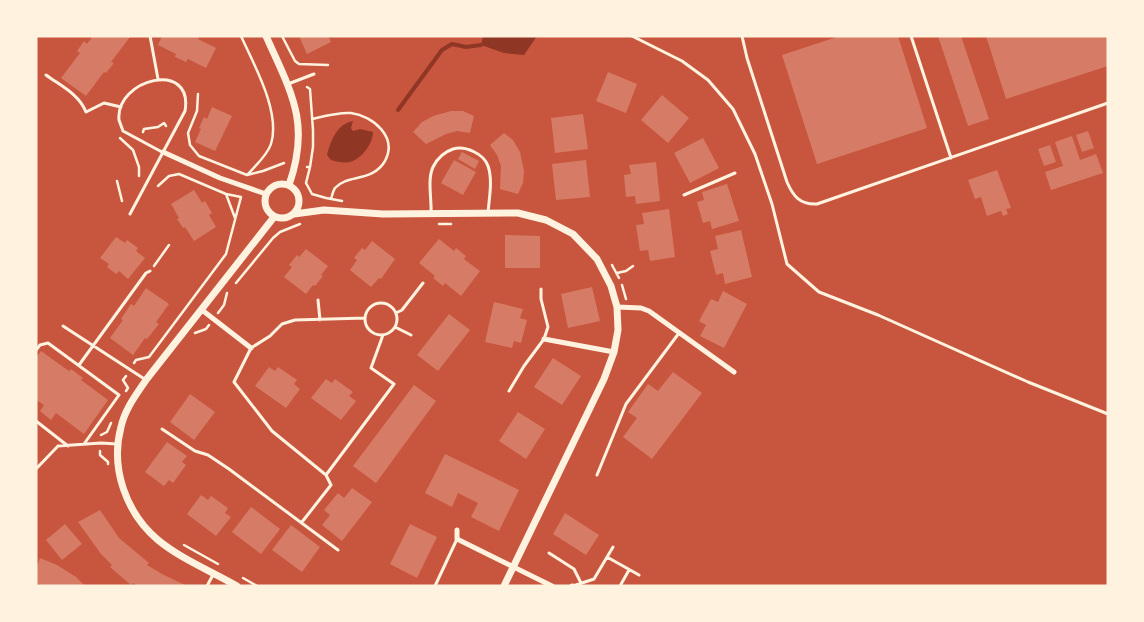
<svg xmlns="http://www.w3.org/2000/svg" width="1144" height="622" font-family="'Sofia Sans Condensed',sans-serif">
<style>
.water{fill:#8f3625}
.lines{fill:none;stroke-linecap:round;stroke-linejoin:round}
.stream{stroke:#8f3625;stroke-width:4}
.building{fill:#d67c66}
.path{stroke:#fff3e0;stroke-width:2.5}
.service{stroke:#fff3e0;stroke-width:3}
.minor{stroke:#fff3e0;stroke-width:5}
.tertiary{stroke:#fff3e0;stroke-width:7}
</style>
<rect width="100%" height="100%" fill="#c8553d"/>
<!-- water -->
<path class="water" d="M483 36H537L524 55 504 53 481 45Z
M353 121 351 128 353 131 360 129 373 132C373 143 362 159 350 162 344 163 337 162 331 160L327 155C331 140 337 124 353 121Z"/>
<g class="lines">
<!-- stream -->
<path class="stream" d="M398 110 442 50 452 44 466 47 481 45"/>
</g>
<!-- building -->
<path class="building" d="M93 36 130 37 111 62 114 63 106 73 104 72 86 96 61 78 80 53 77 51 84 41 87 44Z
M162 36H200L198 39 216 48 206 68 188 59 186 62 175 57 176 54 158 45Z
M299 36H328L331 42 307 54Z
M840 36H898L927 128 817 164 782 55Z
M938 36H961L989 119 968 126Z
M986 36H1107L1108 66 1006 99Z
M608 72 637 84 626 113 596 101Z
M662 95 689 118 668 143 641 120Z
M212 107 232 116 215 151 195 142 201 129 199 128 204 117 207 119Z
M451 111H463L474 116 470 133 457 131 446 134 426 144 413 132 422 122 433 116Z
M583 114 588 149 555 153 551 118Z
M1088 131 1094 148 1082 152 1076 135Z
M504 133 513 140 520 152 524 171 523 183 518 194 500 189 501 166 497 155 490 145Z
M1072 136 1080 160 1096 154 1103 173 1051 190 1045 172 1063 166 1055 142Z
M703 138 719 168 690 183 674 153Z
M1050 145 1056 162 1044 166 1038 149Z
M462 152 479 161 475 169 458 159Z
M454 160 476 172 463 195 441 183Z
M586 160 590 197 556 200 552 164Z
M656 162 660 201 636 204 635 196 626 197 624 175 631 174 629 165Z
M997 170 1011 208 1006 209 1008 214 1003 216 1001 211 987 216 981 197 975 199 968 180Z
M727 184 739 221 712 229 710 221 703 223 697 202 704 200 702 192Z
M194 190 202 203 205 201 212 213 209 215 216 227 194 241 185 227 183 228 177 219 179 218 171 204Z
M669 209 675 257 650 261 648 250 640 251 636 225 644 224 642 213Z
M741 230 752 277 725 284 723 273 716 275 710 251 718 249 715 236Z
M505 235 540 236V268H505Z
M116 237 125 243 127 240 138 248 136 251 145 258 128 279 119 271 116 274 107 267 109 264 100 258Z
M439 239 454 251 456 248 466 256 464 259 480 271 461 296 445 283 443 286 433 278 435 276 419 263Z
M372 241 395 259 381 279 379 278 371 287 350 270 357 260 354 258 362 248 365 250Z
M306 249 328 266 321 275 323 276 315 286 313 285 306 294 284 277 292 267 289 265 297 255 299 257Z
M592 287 600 321 568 328 561 294Z
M146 288 169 304 156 322 159 324 147 339 145 338 133 355 110 338 123 320 121 319 131 304 134 306Z
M723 291 747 304 724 348 700 336 706 325 699 321 711 299 718 302Z
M494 302 523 309 520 318 527 320 521 343 514 341 512 348 485 342Z
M449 314 470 330 438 371 417 355Z
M41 351 69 371 71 369 83 378 81 380 108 400 84 434 56 413 51 420 40 411 44 405 36 400V358Z
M553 358 581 376 562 405 534 387Z
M269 367 275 371 278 367 297 380 294 384 300 389 286 408 255 386Z
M673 372 702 393 652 459 623 437 637 418 628 412 648 384 658 391Z
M326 379 332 383 335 379 353 392 349 396 356 401 341 420 311 398Z
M414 385 436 401 376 483 353 466Z
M190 394 215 412 194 440 170 422Z
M518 412 545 429 526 459 499 441Z
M167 442 187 456 182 462 186 465 173 483 169 480 164 486 145 472Z
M445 454 519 490 499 531 471 517 478 503 458 493 452 507 425 493Z
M352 488 372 502 342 541 322 525 330 515 324 510 338 493 344 498Z
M201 495 208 500 211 496 228 508 225 513 231 517 216 536 187 514Z
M251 507 280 529 261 554 232 532Z
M100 510 119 538 149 563 147 565 162 574 187 586H137L133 583 131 585 110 567 112 565 101 554 78 522Z
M565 513 599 535 586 555 553 534Z
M65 524 82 544 62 560 46 540Z
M410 524 437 537 417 578 390 564Z
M291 525 320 547 302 572 272 550Z
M40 558 57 565 76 577 85 586H42L36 583V569Z"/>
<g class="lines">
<!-- path -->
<path class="path" d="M241 36C254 65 281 112 271 144 267 156 255 166 247 175
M282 36 295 61 299 64 328 65
M307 87 310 89 313 130V147L310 167H307
M198 94 197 111 188 133 190 145 199 156 247 175 263 171 284 163
M312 119C325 116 338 112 351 113 373 116 398 137 385 161 372 183 347 174 335 188 333 191 332 196 331 199
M143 132 144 129 158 127 164 123 166 126
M120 138 133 150 139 167V176
M310 167 306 183 312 194 326 198 342 201
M117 181 122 201
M226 194 235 218
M439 224H451
M612 265 619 278
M154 266 169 245
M617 273 626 271 633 266
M236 283 273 238 280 232 300 224
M622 285 626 299
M218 313 224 305 227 293
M195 333 206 329 209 325
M134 363 136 360 149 357 226 254 241 197 226 194 179 174 169 176 158 186
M126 376 123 380 128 388 126 391
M101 435 107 432 111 423
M100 451V455L108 462V464
M184 545 218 564
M243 578 257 586"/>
<!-- service -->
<path class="service" d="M150 36 158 79
M632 36 682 61 708 80 733 109 755 154 772 204 787 264 819 292 878 315 1028 382 1108 414
M742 36 747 58 787 182C793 196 800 205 817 204L1108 103
M911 36 951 158
M46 75C61 86 79 94 86 112L104 103 121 107
M288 84 314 74
M684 195 735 173
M130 214 185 111C194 59 115 79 119 120 120 123 122 128 123 131L162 152
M431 214C432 200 427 180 433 167 437 159 444 152 453 149 465 145 484 154 488 166 493 180 489 199 488 213
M318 300 320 320
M365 319a16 16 0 1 1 32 0a16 16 0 1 1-32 0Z
M396 313 402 310 423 283
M63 326 146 380
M395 327 411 335
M36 350 40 345 48 343 119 395 84 444
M79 365 146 273 150 271
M509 391 524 366 544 339 548 327 541 299V289
M36 421 68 446
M162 429 195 451 208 455 229 469 338 550
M36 469 58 446 101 443 117 444
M326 475 394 384 371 368 383 335
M597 475 626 404 679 333
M302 522 331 485 326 475 272 431 234 382 251 348 270 336 282 324 295 320 365 318
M549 553 574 569 581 583
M607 557 639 575
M207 586 214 573
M435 586 457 539
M573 586 594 579 613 547
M620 586 629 570"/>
<!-- minor -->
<path class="minor" d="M163 152 220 178 266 194
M617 307 641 308 649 311 734 372
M202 310 251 348
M544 339 614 352
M457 530V539L552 586
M572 586H573"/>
<!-- tertiary -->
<path class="tertiary" d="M266 36C291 92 311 123 289 185
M265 201a17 17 0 1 1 34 0a17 17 0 1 1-34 0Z
M294 214 324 210 383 214 518 213 546 220 573 234 597 259 611 286 617 307 618 330 614 352 604 379 504 586
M237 586C211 571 181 559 158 540 126 513 110 468 121 427 125 409 136 395 146 380L274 217"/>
</g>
<!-- border -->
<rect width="1144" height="622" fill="none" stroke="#fff3e0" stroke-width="75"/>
</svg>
